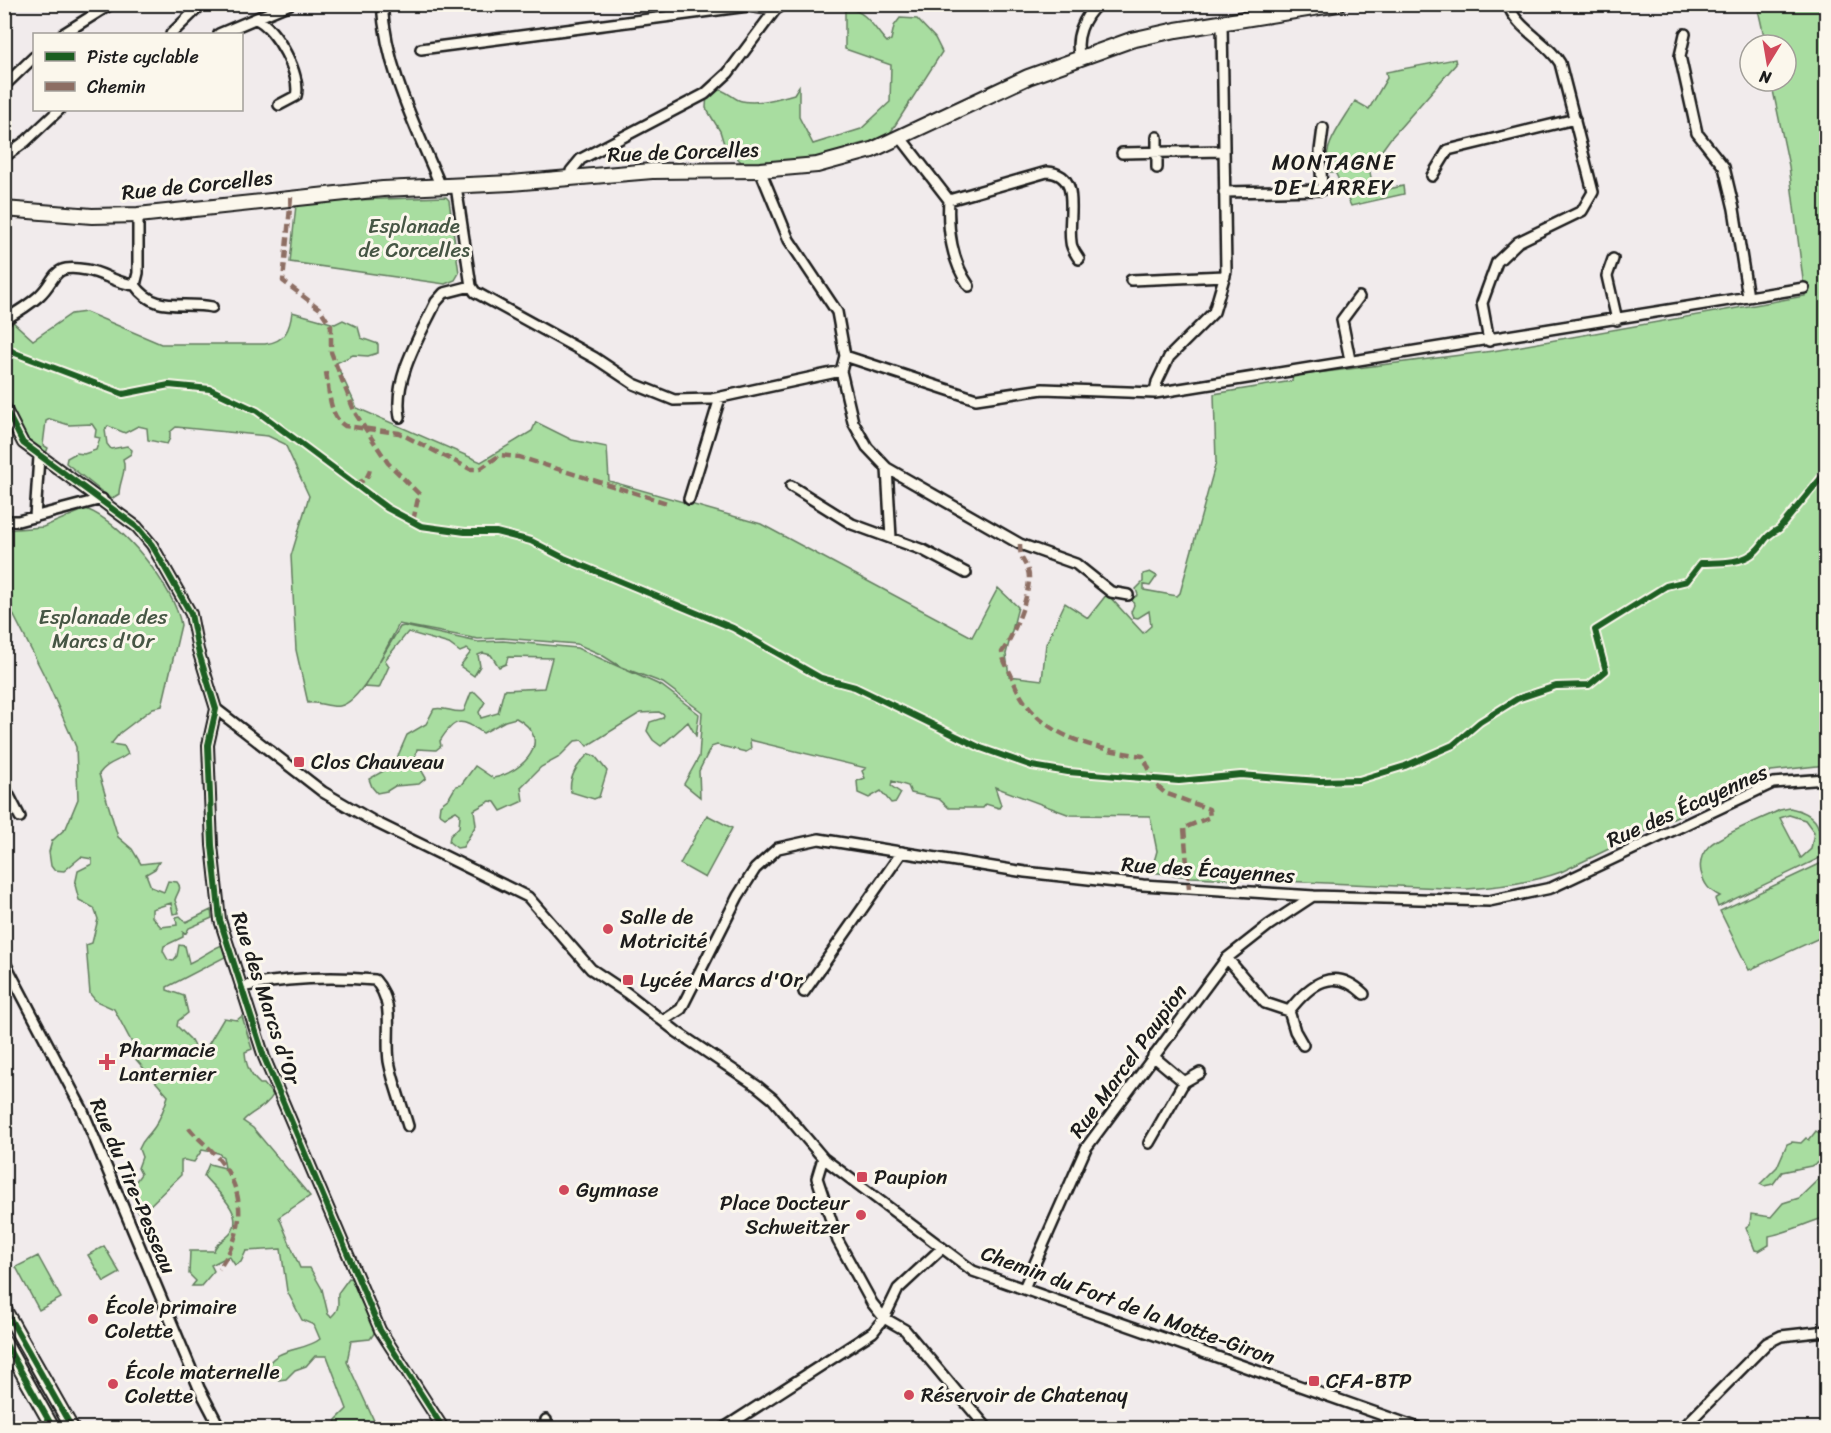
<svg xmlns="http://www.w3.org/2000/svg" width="1831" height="1433" font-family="Sriracha,sans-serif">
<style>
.green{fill:#a8dda0;stroke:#627c5e;stroke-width:1.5;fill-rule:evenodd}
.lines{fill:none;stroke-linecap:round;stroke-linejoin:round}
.minor-casing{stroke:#1c1c1c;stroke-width:14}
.tertiary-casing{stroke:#1c1c1c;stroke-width:16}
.secondary-casing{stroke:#1c1c1c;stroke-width:18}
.minor{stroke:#fbf7ec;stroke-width:9}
.tertiary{stroke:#fbf7ec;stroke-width:12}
.secondary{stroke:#fbf7ec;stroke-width:14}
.quiet{stroke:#8d6e63;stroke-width:4.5;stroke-dasharray:9 4.5;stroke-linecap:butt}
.cycleway-casing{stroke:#fbf7ec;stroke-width:10}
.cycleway{stroke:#1b5e20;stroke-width:6}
.poi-dot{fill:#d1495b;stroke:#fbf7ec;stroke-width:2}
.labels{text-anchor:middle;stroke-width:6;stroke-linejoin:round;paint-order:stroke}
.street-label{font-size:21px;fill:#1c1c1c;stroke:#fbf7ec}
.park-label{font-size:21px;fill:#465644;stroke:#fbf7ec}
.poi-label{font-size:21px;fill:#1c1c1c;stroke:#fbf7ec;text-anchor:start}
.neighbourhood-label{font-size:22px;letter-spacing:1.5px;fill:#1c1c1c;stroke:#fbf7ec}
</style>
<rect width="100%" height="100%" fill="#f1ebec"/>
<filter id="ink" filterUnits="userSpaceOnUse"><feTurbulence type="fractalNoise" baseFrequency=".0167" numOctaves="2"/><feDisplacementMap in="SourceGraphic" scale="12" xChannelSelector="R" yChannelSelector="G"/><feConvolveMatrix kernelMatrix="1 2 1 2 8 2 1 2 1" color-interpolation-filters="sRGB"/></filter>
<g filter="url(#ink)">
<!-- green -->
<path class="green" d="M1757 5H1826V765L1771 771 1561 872C1530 883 1499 887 1467 889L1190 877 1151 872 1157 851 1150 816 1070 815 995 787 1001 805 999 808 986 804 983 808H949L939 799 911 793 908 786 892 781 891 786 901 793 896 802 891 803 881 791 869 798 858 793 857 781 865 778 862 771 866 768 750 740 751 749 746 752 717 745 711 747 699 771 700 797 684 784 699 757 702 712 663 683 621 667 600 654 577 644 503 638 478 639 399 624C388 644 362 702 340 706 330 708 318 701 308 703L296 650 291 556 309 496 285 444 268 436 176 427 170 432V438L167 444 148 440 147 428 138 426 125 433 108 426 105 430 107 444 111 449 127 446 132 450 131 454 123 459C127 472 119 482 119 494L111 499 66 463 67 458 76 453 84 454 96 450 100 438 95 437 96 430 92 424 69 425 50 419 46 421 43 445 48 448 46 453C31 451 21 431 15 418L5 419 4 327 13 322 33 340 71 314 86 312 161 344H265C285 342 290 329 292 312L335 324 343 320 358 327 361 338 378 344V353L368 356 353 355 336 363 357 408 481 462 532 431 536 422 572 440 607 447 609 481 761 524 972 637 998 588 1018 607 1006 654 1009 676 1042 680 1046 644 1065 603 1088 618 1107 594 1143 633 1151 626 1149 611 1138 618 1133 617 1131 612 1134 605 1132 599 1138 595 1136 589 1143 582V574L1150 572 1157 576 1150 586 1144 585V590L1177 596 1180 593 1216 462 1214 394 1292 381 1293 376 1493 351 1805 296 1789 166 1771 81H1786V45H1766Z
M849 9C867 11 875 30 887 42L891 40 894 26 900 18 917 19 935 38 942 52 887 138 883 142C860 140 853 148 832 153 804 162 772 164 743 164L724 144 720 131 706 108 707 92 712 88C728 89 733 100 742 101 759 104 777 99 794 94L799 86V117L813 144 861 129 890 102 891 65 845 49V10Z
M1455 59 1456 64 1390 139 1369 168 1374 192 1403 186 1404 194 1351 206 1335 172H1330C1318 150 1344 121 1355 101L1369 109 1387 78 1386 72Z
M446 197 449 200 459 273 455 280 445 284 290 262 296 205 352 200Z
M86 509C122 522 175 588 181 625L162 706 153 708 120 733 111 744 124 746 128 754C118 762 107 762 99 774L118 837 132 849 141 864 159 862 155 869 146 874 151 887 164 892 168 881 177 882C183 889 177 892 175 900L179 913 173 914 171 903 152 909V917L161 927 177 925 176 917 180 916 186 922 211 910 212 918 189 928 186 933 183 932V937L164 946 163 951 168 960 173 961 177 956 179 945 185 946 189 963C199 959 216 946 223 945L227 956 167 987V990L184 996 188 1013 178 1021 177 1026 190 1039 196 1050 202 1051 208 1045 224 1018 237 1020 242 1016 252 1049 245 1052C246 1066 250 1075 260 1084H264L273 1095C266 1108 252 1111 243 1121L253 1128 310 1196 279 1217 300 1268H310L322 1289 328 1314 331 1317C341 1308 337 1304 338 1293L349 1278 354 1280C357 1299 367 1310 375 1326 377 1331 373 1335 370 1339L351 1341 347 1362 376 1425 375 1428H358L353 1425 350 1428H334L336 1420 347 1409 327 1356H315L306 1366 295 1370 286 1379 279 1380 265 1371C273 1346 305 1352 320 1339L314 1325 302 1320 287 1291 281 1249 246 1251 241 1262 235 1265 229 1256 211 1265 214 1271 201 1286H192L196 1281 189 1274 190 1251H214C216 1242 224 1241 230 1234 247 1214 215 1190 204 1176L209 1164 225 1168 223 1157 218 1153 202 1150 194 1162 184 1160 181 1161V1175L142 1213 138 1212 131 1188 141 1174 138 1168 142 1157 139 1149C142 1141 145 1139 150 1133 159 1123 164 1109 168 1096L132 1055V1043L114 1009 96 1001 90 994 86 945 92 943 98 919 94 908 79 900 75 885 78 871 92 864V859L81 857 64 871 54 870 51 866 49 852 52 841 66 828 78 799 76 747 45 677 5 598 4 530 43 527Z
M404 626 478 642 503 641 577 648 662 686 699 714 696 736 688 722 661 746 653 740 647 731 650 722 663 718 664 715 659 712 640 713 587 746 582 740 575 741 558 758 541 767 521 787 523 801 501 811 495 802 490 801 474 810 476 825 463 847 457 848 449 842 450 836 459 827 460 814 456 811 445 817 439 813 440 805 449 798 456 786 461 785 475 766 493 778C524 772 555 739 516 718L505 721 483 733C461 718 455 717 440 741L441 746 436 750 417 749 415 759 426 778 419 784 395 786 387 791 377 793 372 787 369 779 394 765 407 735 426 724 434 709C445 706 454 714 464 711L471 693 475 692 485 702 479 712 481 718 498 713 504 690 544 688 552 658 508 657 506 664 499 667 491 655 483 653 478 655 480 666 474 676 460 666 471 652 467 649 460 652 449 644 408 632 385 660 389 666 379 688 364 687 400 627Z
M589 754 595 756 607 771 599 797 594 799 571 792C568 778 578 763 589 754Z
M1790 808C1814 813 1823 824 1819 849L1826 846V855L1718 907 1715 899 1720 896C1709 891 1704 884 1701 872 1699 862 1702 853 1709 846 1720 835 1764 818 1780 810ZM1789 815 1805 820 1814 832 1811 849 1801 858 1780 818Z
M707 815 732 828 705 878 680 864Z
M1826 861V935L1749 970 1720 911Z
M1816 1131 1822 1135 1826 1133V1158L1811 1166 1782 1172 1773 1184 1764 1186 1760 1184 1777 1167 1787 1144 1792 1142 1801 1143 1806 1138 1809 1140Z
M1824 1174H1826V1217C1806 1223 1790 1232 1769 1236V1245L1759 1251 1755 1250 1746 1227 1750 1224 1751 1214 1771 1217 1783 1203 1799 1198Z
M104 1246 120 1273 104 1282 88 1255Z
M38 1256 61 1298 39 1310 16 1267Z"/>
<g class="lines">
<!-- minor casing -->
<g class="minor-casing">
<path id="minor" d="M382 4C386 70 416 127 441 187
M256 19C276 27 302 76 296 96L279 105
M63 34 111 4
M171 34 202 4
M219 34 290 4
M1685 34 1680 56 1697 133 1724 167 1734 209 1748 297
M421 49 748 6 775 10
M1080 57C1074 39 1083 17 1098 4
M4 86 34 57
M1157 137V168
M901 138 949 200C947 229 952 262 969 286
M1122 153 1223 151
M4 157 26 141 59 110
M760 170 789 240 837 312 845 356 841 371 853 422 867 447 887 468 1020 544 1076 564 1111 592 1128 595
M1432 176 1448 150 1575 119
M570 179 571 171 581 159 705 94 728 73 775 10 784 4
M456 186 471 286 475 292 595 358 634 384 674 400 712 399 841 371
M1224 192 1322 190 1320 151 1323 128
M949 200 1047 172C1083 174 1067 217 1071 242 1071 248 1076 254 1079 259
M1613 259 1607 276 1617 320
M1131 280 1225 276
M135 285C155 314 182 301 212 307
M4 320C16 313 29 305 39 296 58 279 50 263 87 270 104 273 117 284 135 285L138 273V215
M1489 341 1482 303 1497 262 1518 242 1582 211 1593 192 1560 63C1547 41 1516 29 1508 4
M845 356 976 399 1043 389 1155 393 1804 288
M1350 360 1342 320 1359 297
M1155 393 1157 382 1169 357 1214 312 1226 271 1222 23
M4 406 23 443 137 527 152 545 191 614 198 650 216 709 208 745 212 845 220 920 264 1057 380 1330 443 1428
M400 417C393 378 420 336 436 302L444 293 471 286
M887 468 891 538
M791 486 852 524 923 550 966 573
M689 499 720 398
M35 517 39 457
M4 521H18L102 499
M216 709 323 792 373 821 528 897 591 969 627 993 677 1032 757 1086 773 1099 823 1158 973 1271 1419 1428
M4 786 20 817
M1227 958 1265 1003 1289 1011
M4 961 82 1109 199 1388 220 1428
M241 987C285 978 330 976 375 980 396 1004 385 1031 389 1061 393 1083 402 1105 408 1126
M804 992 902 852
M1289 1011C1310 984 1334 965 1364 994
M1289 1011 1295 1031 1303 1045
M663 1021 681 1009 738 896 755 869 778 848 819 839 1025 872 1143 885 1314 896 1489 901 1551 888 1773 783 1826 779
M1184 1082 1200 1073
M1149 1143 1184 1082 1153 1056
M823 1158 817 1178 838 1241 872 1303 884 1318 905 1330 987 1428
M1024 1288 1086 1148 1227 958 1269 925 1313 896
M546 1420 547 1428
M724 1428 873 1332 884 1318 898 1289 941 1249
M1683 1428 1767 1343 1781 1336 1826 1331"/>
</g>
<!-- tertiary casing -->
<g class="tertiary-casing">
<path id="tertiary" d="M4 1308 72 1428
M4 1341 53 1428"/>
</g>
<!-- secondary casing -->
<g class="secondary-casing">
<path id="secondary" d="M4 209 92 216 138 215 383 189 511 183 652 171 760 170 817 165 872 150 1028 77 1131 40 1176 30 1338 4"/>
</g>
<!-- minor -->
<use href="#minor" class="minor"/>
<!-- tertiary -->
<use href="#tertiary" class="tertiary"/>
<!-- secondary -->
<use href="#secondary" class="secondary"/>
<!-- quiet -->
<path class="quiet" d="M291 197 283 281 320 309 331 326V352L355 413 388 463 419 494 413 521
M326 372C329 389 329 417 345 426L399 433 470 469H480L500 455 519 457 667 503
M355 484C364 481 368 479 370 469
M1020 544C1020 562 1024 558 1028 571 1034 587 1012 639 1002 652 1003 662 1009 669 1012 677 1032 735 1090 748 1143 756L1157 786 1165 793 1209 809 1210 817 1184 828 1189 889
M189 1128C196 1137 204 1143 212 1151 247 1189 247 1228 219 1269"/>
<!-- cycleway casing -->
<g class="cycleway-casing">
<path id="cycleway" d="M4 346 15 353 123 394 169 385 210 389 257 411 387 508 421 526 465 532H496L531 541 564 558 733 628 821 678 855 687 981 748 1032 766 1068 772 1179 781 1241 775 1319 781 1359 780 1405 766 1453 745 1480 722 1517 699 1556 686 1589 685 1606 671 1595 630 1666 586 1687 581 1701 563C1717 562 1739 564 1752 554 1764 546 1763 536 1779 529L1826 472
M4 406 23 443 137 527 152 545 191 614 198 650 216 709 208 745 212 845 220 920 264 1057 380 1330 443 1428
M4 1308 72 1428
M4 1341 53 1428"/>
</g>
<!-- cycleway -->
<use href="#cycleway" class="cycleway"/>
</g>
</g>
<!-- markers -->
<g class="poi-dot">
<rect x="293" y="756" width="12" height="12" rx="3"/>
<circle cx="608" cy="929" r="6"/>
<rect x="622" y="974" width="12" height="12" rx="3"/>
<path d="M104 1053h6v6h6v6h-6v6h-6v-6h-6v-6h6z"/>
<rect x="856" y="1171" width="12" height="12" rx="3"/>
<circle cx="564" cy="1190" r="6"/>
<circle cx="861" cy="1215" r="6"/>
<circle cx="93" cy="1319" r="6"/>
<rect x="1308" y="1375" width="12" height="12" rx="3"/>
<circle cx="113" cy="1384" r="6"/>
<circle cx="909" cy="1395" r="6"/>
</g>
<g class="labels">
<!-- street labels -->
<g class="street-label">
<text transform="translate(683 152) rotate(-2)" y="7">Rue de Corcelles</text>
<text transform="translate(197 185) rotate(-6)" y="7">Rue de Corcelles</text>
<text transform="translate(1687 806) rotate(-24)" y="7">Rue des Écayennes</text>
<text transform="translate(1208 870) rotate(4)" y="7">Rue des Écayennes</text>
<text transform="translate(266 998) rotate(72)" y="7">Rue des Marcs d'Or</text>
<text transform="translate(1128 1061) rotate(-54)" y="7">Rue Marcel Paupion</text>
<text transform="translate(133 1186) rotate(67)" y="7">Rue du Tire-Pesseau</text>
<text transform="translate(1128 1305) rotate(20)" y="7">Chemin du Fort de la Motte-Giron</text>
</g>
<!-- park labels -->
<g class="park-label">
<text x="414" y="233">Esplanade<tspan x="414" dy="24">de Corcelles</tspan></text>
<text x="103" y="624">Esplanade des<tspan x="103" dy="24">Marcs d'Or</tspan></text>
</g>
<!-- poi labels -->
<g class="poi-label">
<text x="311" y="769">Clos Chauveau</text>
<text x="620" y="924">Salle de<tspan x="620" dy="24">Motricité</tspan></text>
<text x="640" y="987">Lycée Marcs d'Or</text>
<text x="119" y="1057">Pharmacie<tspan x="119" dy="24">Lanternier</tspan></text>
<text x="874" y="1184">Paupion</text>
<text x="576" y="1197">Gymnase</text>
<text x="849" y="1210" text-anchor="end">Place Docteur<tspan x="849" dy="24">Schweitzer</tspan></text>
<text x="105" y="1314">École primaire<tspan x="105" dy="24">Colette</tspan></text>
<text x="125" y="1379">École maternelle<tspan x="125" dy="24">Colette</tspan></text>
<text x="1326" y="1388">CFA-BTP</text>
<text x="921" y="1402">Réservoir de Chatenay</text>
</g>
<!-- neighbourhood labels -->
<g class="neighbourhood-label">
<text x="1334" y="170">MONTAGNE<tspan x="1334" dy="25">DE LARREY</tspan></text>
</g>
</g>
<!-- margin -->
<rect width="1831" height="1433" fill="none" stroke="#fbf7ec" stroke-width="24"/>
<rect x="12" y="12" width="1807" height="1409" fill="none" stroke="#1c1c1c" stroke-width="2" filter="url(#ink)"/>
<!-- legend -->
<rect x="33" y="33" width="210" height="78" fill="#fbf7ec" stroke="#a29f99" stroke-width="1.5"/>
<rect x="45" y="52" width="30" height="9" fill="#1b5e20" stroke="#a29f99" stroke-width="1.5"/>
<text x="87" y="63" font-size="18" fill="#1c1c1c">Piste cyclable</text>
<rect x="45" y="82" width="30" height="9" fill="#8d6e63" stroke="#a29f99" stroke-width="1.5"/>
<text x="87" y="93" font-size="18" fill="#1c1c1c">Chemin</text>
<!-- north arrow -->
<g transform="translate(1768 63) rotate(191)"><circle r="28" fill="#fbf7ec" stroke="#a29f99" stroke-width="1.5"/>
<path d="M0-4.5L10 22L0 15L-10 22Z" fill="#d1495b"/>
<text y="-9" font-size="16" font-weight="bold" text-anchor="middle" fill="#1c1c1c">N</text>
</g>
</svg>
